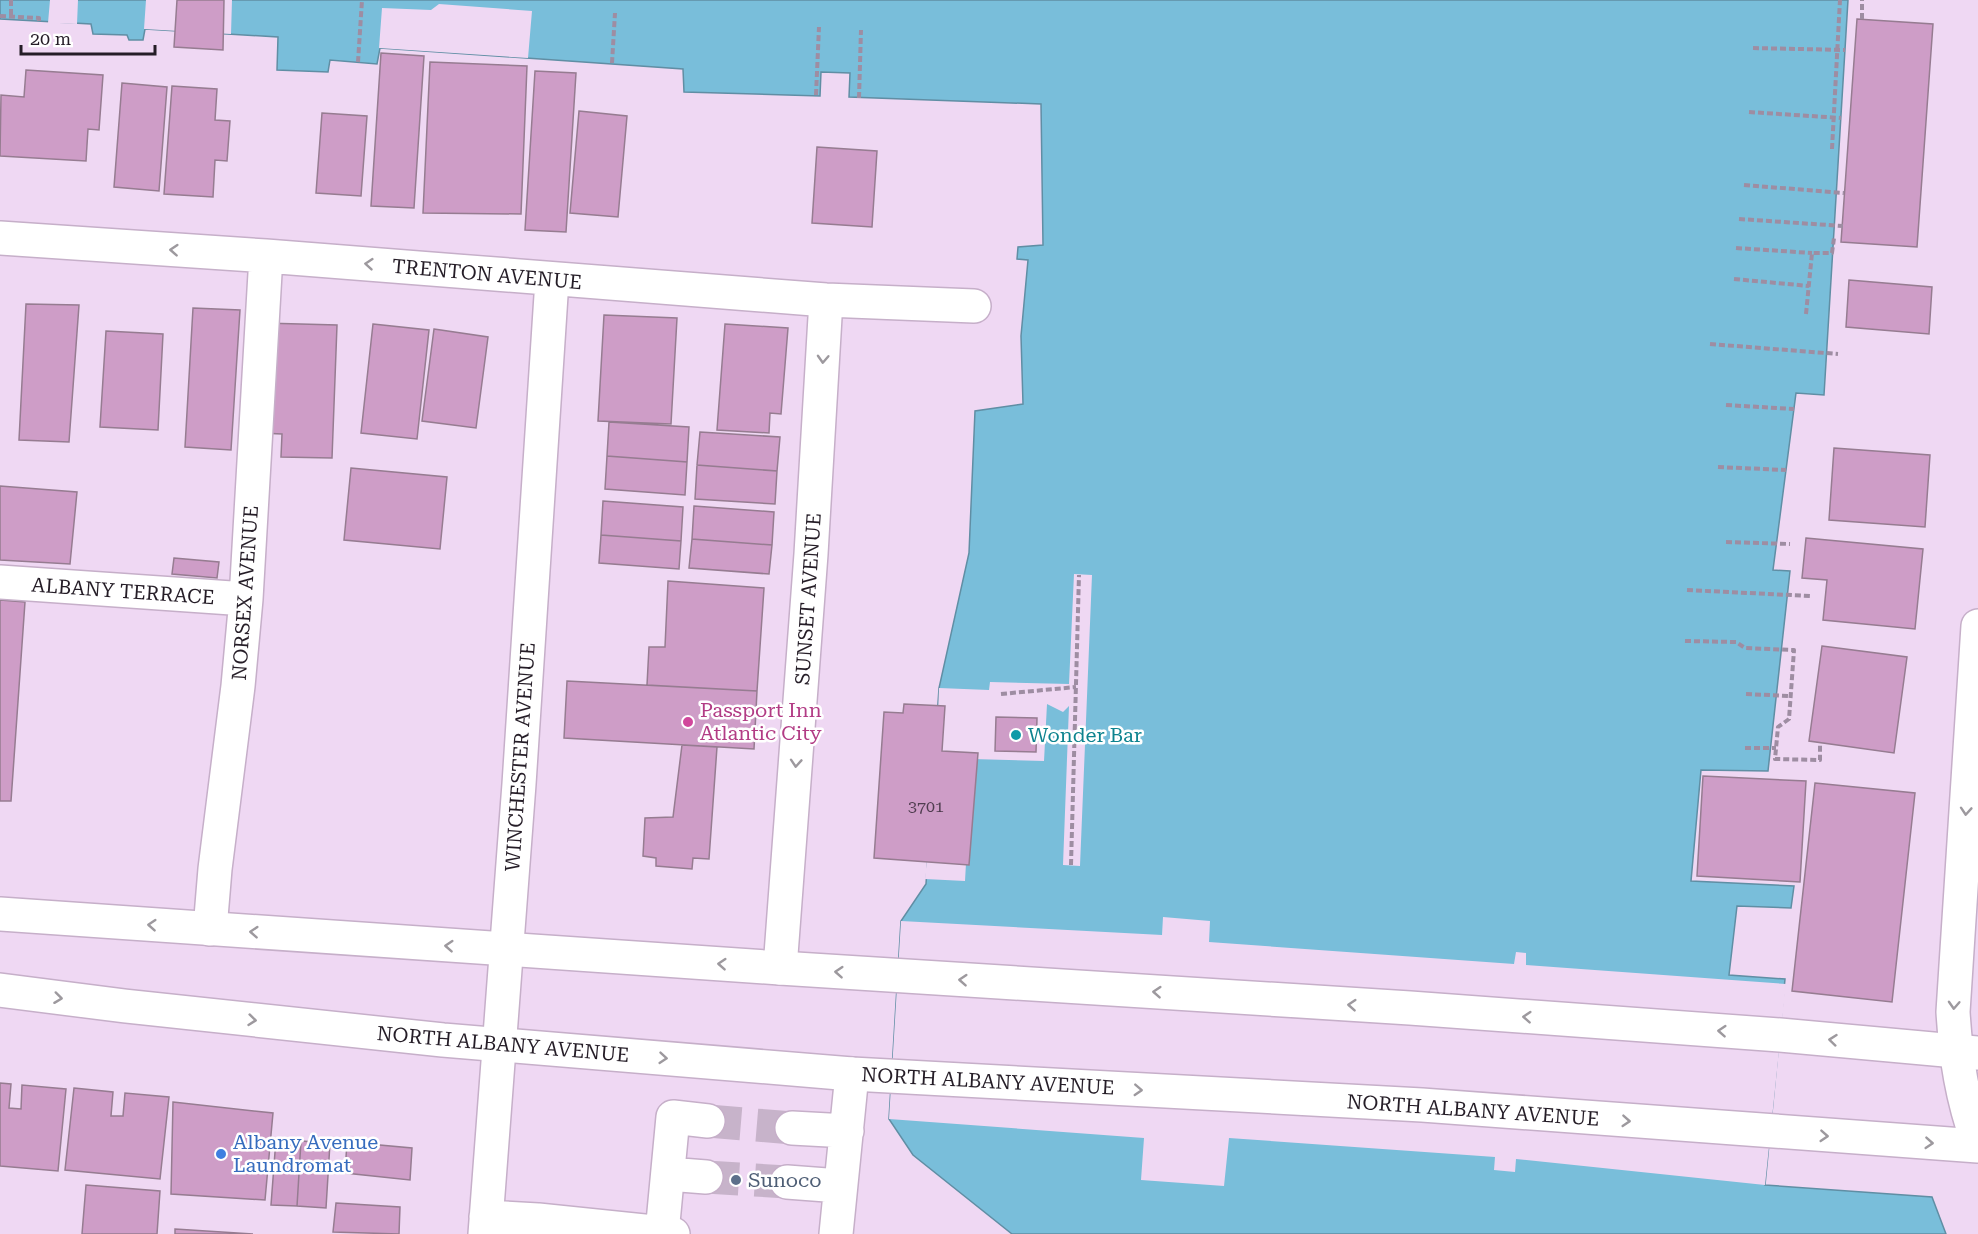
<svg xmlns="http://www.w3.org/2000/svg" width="1978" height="1234" font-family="'Roboto Serif',serif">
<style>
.water{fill:#79beda;stroke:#608ea4;stroke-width:1.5}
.pier{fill:#efd8f3}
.building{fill:#ce9dc7;stroke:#967c91;stroke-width:1.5}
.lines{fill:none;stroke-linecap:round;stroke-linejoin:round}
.minor-tunnel{stroke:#c7b3ca;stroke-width:33;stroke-dasharray:33 16;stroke-linecap:butt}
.minor-casing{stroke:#c6afc9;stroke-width:36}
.highway-casing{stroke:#c6afc9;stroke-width:36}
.path{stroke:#9e8da2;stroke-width:4;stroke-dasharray:6 3;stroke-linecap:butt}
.minor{stroke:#fff;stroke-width:33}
.highway{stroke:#fff;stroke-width:33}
.oneway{stroke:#9d999e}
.hotel-dot{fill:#d1479c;stroke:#fff;stroke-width:2}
.culture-dot{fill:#0f9aa8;stroke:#fff;stroke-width:2}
.shop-dot{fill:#3f7fe0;stroke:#fff;stroke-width:2}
.service-dot{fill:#5c6f8a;stroke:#fff;stroke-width:2}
.labels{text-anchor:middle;stroke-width:5;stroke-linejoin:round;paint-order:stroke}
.number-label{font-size:16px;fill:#4f3d4f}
.street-label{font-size:20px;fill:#251d27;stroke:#fff}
.hotel-label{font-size:20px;fill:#b23c85;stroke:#fff;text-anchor:start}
.culture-label{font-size:20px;fill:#0d838f;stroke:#fff;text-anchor:start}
.shop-label{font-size:20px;fill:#366cbe;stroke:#fff;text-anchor:start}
.service-label{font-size:20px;fill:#4e5e75;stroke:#fff;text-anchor:start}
</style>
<rect width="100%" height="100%" fill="#efd8f3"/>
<!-- water -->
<path class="water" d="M0 0H1848L1824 395 1796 393 1773 570 1790 571 1768 771 1701 770 1691 881 1794 886 1791 908 1737 906 1729 975 1785 979 1765 1185 1932 1197 1946 1234H1012L913 1155 889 1119 901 921 926 884 939 688 969 553 975 411 1023 404 1021 336 1028 260 1017 259 1018 247 1043 245 1041 104 849 97 850 73 821 72 820 96 684 92 683 69 380 48 377 64 330 60 328 72 277 70 278 37 145 29 143 40H129L127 35 93 34 91 24 0 19Z"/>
<!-- pier -->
<path class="pier" d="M50 0H78L77 24 48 23Z
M146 0H232L231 34 144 29Z
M439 4 532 11 528 58 379 48 382 8 431 10Z
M1074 574 1092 575 1080 866 1063 865 1069 706 1063 712 1047 704 1044 761 972 759 965 881 925 879 936 767 939 688 989 690 990 682 1069 684Z
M1163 917 1210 921 1209 942 1514 964 1516 952 1526 953V965L1786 984 1765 1185 1516 1159 1515 1172 1494 1170 1495 1157 1229 1138 1224 1186 1141 1180 1144 1138 889 1119 901 921 1162 935Z"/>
<!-- building -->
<path class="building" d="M177 0H224L223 50 174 47Z
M1857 19 1933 24 1917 247 1841 242Z
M381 53 424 56 414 208 371 206Z
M430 62 527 66 521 214 423 213Z
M26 70 103 75 99 130 88 129 86 161 0 156 1 95 24 97Z
M535 71 576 73 566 232 525 230Z
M122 83 167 87 159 191 114 187Z
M172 86 217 89 215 120 230 121 227 161 215 160 213 197 164 194Z
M579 111 627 116 618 217 570 213Z
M322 113 367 116 361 196 316 193Z
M817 147 877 151 872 227 812 223Z
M1849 280 1932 287 1929 334 1846 327Z
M26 304 79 305 69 442 19 440Z
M193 308 240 310 231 450 185 447Z
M604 315 677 318 671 424 598 421Z
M263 323 337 325 332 458 281 457 282 434 260 433Z
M373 324 429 330 417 439 361 433Z
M725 324 788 328 781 414 770 413 769 433 717 430Z
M434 329 488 337 476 428 422 421Z
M106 331 163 334 158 430 100 427Z
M609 422 689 427 687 462 607 456Z
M700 432 780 437 777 471 697 465Z
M1834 448 1930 455 1925 527 1829 520Z
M607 456 687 462 685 495 605 489Z
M697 465 777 471 775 504 695 499Z
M351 468 447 477 440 549 344 540Z
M0 486 77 492 70 564 0 560Z
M603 501 683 507 681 541 601 535Z
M694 506 774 512 772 545 692 539Z
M601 535 681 541 679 569 599 563Z
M1806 538 1923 549 1915 629 1823 620 1827 580 1802 578Z
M692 539 772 545 769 574 689 568Z
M174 558 219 562 217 578 172 574Z
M668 581 764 588 757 691 647 685 649 647H665Z
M0 600 25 602 11 801H0Z
M1822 646 1907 657 1894 753 1809 741Z
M567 681 757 691 754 749 564 738Z
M904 704 945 706 942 751 978 753 969 865 874 858 884 712 903 713Z
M996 717 1037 718 1036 752 995 751Z
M682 745 717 747 709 859 693 858 692 869 656 866V858L643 856 645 818 673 817Z
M1703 776 1806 781 1800 882 1697 876Z
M1815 783 1915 793 1892 1002 1792 991Z
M0 1083 11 1084 9 1108 21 1109 22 1085 66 1089 58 1171 0 1166Z
M74 1088 113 1092 111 1116H123L125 1093 169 1097 160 1179 65 1170Z
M173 1102 273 1113 265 1200 171 1194Z
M276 1139 301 1141 297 1206 271 1205Z
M301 1141 330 1143 326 1208 297 1206Z
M347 1142 412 1148 410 1180 345 1173Z
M86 1185 160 1191 157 1234H82Z
M336 1203 400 1207 399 1234 333 1232Z
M175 1229 253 1234H175Z"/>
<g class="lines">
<!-- minor-tunnel -->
<path class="minor-tunnel" d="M708 1121 792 1128
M706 1177 787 1182"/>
<!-- minor casing -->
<g class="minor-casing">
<path id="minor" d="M0 238 266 256 826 300 974 306
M0 582 246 599
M1978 626 1953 1012C1956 1060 1962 1098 1978 1143
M210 929 215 869 238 686 246 599 266 256
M780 968 811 554 826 300
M792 1128 847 1131
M668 1174 706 1177
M787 1182 840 1186
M486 1217 538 1220 673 1234
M662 1233 673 1117 708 1121
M485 1234 519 784 552 280
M836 1234 852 1074"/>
</g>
<!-- highway casing -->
<g class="highway-casing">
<path id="highway" d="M0 914 780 968 1410 1008 1780 1035 1978 1053
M0 990 125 1006 443 1040 852 1074 1422 1105 1978 1146"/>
</g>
<!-- path -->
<path class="path" d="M11 0V17
M0 16 39 18V22
M1862 19V0
M1753 48 1845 50
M358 62 362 0
M612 63 615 13
M816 95 819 27
M859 98 861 30
M1749 112 1841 118
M1832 149 1840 0
M1744 185 1844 193
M1739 219 1843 226
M1736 248 1812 253
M1734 279 1809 286
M1806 314 1812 253H1832L1834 238
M1710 344 1838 354
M1726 405 1794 409
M1718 467 1786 470
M1726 542 1790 544
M1687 590 1810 596
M1685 641 1736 642 1745 648 1794 650 1789 719 1778 727 1775 759 1820 760V743
M1001 694 1076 687
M1746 694 1790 696
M1745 748H1776
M1071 865 1079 575"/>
<!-- minor -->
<use href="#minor" class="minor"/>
<!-- highway -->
<use href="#highway" class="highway"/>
</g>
<!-- one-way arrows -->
<defs><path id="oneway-chevron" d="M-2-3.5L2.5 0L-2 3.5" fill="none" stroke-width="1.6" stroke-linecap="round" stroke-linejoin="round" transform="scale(1.5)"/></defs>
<g class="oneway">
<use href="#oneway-chevron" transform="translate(174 250) rotate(-176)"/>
<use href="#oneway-chevron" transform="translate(369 264) rotate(-175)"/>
<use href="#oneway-chevron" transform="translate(823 359) rotate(93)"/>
<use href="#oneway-chevron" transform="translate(796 763) rotate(94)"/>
<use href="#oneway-chevron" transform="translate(1966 811) rotate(94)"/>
<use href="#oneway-chevron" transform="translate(152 925) rotate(-176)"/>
<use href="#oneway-chevron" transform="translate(254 932) rotate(-176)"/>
<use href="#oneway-chevron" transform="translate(449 946) rotate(-176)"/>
<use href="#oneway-chevron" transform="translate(722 964) rotate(-176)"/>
<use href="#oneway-chevron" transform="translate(839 972) rotate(-176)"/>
<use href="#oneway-chevron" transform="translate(963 980) rotate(-176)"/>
<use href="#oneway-chevron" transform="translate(1157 992) rotate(-176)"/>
<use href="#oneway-chevron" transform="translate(58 998) rotate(7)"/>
<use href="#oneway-chevron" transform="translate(1352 1005) rotate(-176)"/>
<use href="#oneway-chevron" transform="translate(1954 1005) rotate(93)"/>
<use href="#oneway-chevron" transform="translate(1527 1017) rotate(-176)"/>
<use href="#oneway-chevron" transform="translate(252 1020) rotate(6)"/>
<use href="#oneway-chevron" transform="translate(1722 1031) rotate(-176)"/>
<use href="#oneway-chevron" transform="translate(1833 1040) rotate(-174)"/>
<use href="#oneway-chevron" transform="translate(663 1058) rotate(5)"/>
<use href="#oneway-chevron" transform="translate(1138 1090) rotate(3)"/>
<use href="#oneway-chevron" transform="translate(1626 1121) rotate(4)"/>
<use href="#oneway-chevron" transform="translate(1824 1136) rotate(4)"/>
<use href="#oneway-chevron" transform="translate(1929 1143) rotate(4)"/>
</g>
<!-- markers -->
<circle class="hotel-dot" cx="688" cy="722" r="6"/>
<circle class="culture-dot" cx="1016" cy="735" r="6"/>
<circle class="shop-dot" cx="221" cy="1154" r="6"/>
<circle class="service-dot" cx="736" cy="1180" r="6"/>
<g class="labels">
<!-- number labels -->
<g class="number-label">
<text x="926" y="812">3701</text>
</g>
<!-- street labels -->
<g class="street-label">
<text transform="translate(487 274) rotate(5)" y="7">TRENTON AVENUE</text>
<text transform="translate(123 591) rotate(4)" y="7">ALBANY TERRACE</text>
<text transform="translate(245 593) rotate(-86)" y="7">NORSEX AVENUE</text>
<text transform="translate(808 599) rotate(-86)" y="7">SUNSET AVENUE</text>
<text transform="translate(520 757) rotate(-86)" y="7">WINCHESTER AVENUE</text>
<text transform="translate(503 1044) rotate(5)" y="7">NORTH ALBANY AVENUE</text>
<text transform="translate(988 1081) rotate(3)" y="7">NORTH ALBANY AVENUE</text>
<text transform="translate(1473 1110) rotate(4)" y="7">NORTH ALBANY AVENUE</text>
</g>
<!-- hotel labels -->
<g class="hotel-label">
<text x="700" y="717">Passport Inn<tspan x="700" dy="23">Atlantic City</tspan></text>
</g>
<!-- culture labels -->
<g class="culture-label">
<text x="1028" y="742">Wonder Bar</text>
</g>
<!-- shop labels -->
<g class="shop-label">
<text x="233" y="1149">Albany Avenue<tspan x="233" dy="23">Laundromat</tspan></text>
</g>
<!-- service labels -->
<g class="service-label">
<text x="748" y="1187">Sunoco</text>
</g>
</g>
<!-- scale -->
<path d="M21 45v9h134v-9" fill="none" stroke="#251d27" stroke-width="3"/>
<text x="30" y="45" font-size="18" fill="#251d27" stroke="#ffffff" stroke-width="4.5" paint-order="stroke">20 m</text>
</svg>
